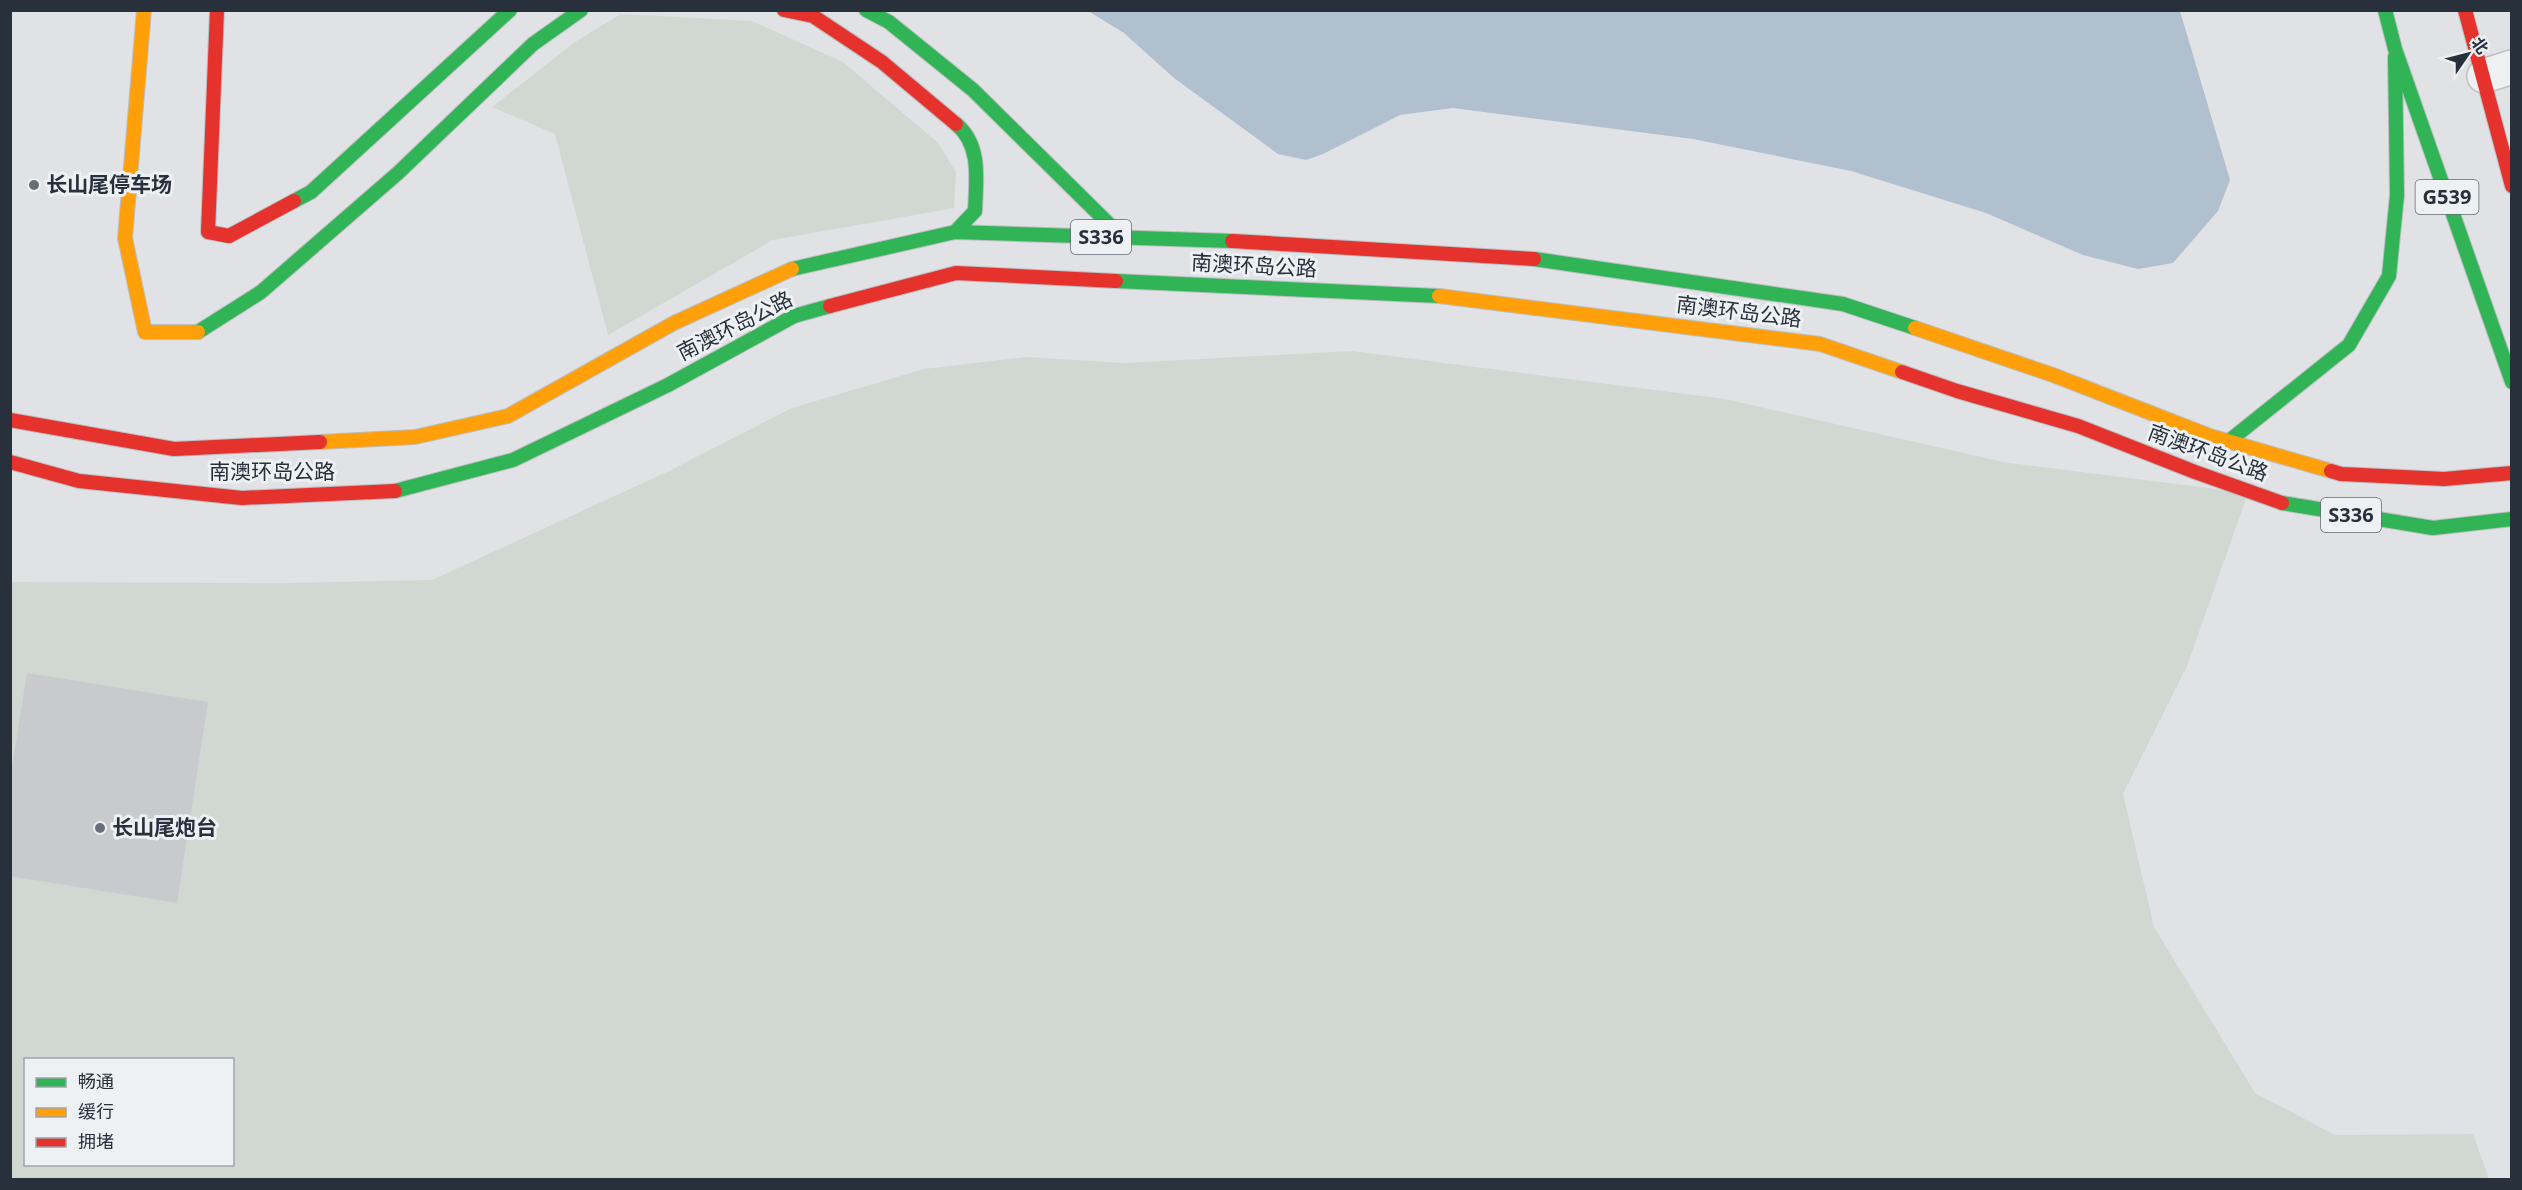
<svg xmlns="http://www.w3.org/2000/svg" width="2522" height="1190" font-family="'Noto Sans','Noto Sans SC',sans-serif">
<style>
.green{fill:#d1d8d1;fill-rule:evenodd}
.water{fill:#b0c0ce}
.building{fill:#c8cacd}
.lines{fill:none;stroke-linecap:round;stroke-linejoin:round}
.street-casing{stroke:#bec0c3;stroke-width:36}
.fast-casing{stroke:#bcbfc2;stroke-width:16}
.slow-casing{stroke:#bcbfc2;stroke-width:16}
.jam-casing{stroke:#bcbfc2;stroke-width:16}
.street{stroke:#eff0f1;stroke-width:33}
.fast{stroke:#30b455;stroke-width:14}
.slow{stroke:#ff9f0a;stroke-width:14}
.jam{stroke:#e5322d;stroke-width:14}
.poi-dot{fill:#686e77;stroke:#edf1f4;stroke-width:2}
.labels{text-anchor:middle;stroke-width:6;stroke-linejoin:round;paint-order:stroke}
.shield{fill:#edf1f4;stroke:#636a73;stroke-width:1.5}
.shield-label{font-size:20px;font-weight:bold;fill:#28303c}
.poi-label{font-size:21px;font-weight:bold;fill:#28303c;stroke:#edf1f4;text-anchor:start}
.street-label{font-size:21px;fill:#28303c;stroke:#edf1f4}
</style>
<rect width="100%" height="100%" fill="#e0e2e5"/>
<!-- green -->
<path class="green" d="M621 14 752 21 843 62 938 143 956 172 954 208 773 240 608 335 555 134 492 107 575 42Z
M1352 351 1725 399 2003 462 2248 493 2187 666 2123 794 2154 927 2255 1093 2335 1135 2473 1134 2489 1179 11 1180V582L287 583 432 580 669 471 792 408 924 369 1026 357 1124 363ZM26 1060H232V1164H26Z"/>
<!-- water -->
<path class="water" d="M1088 11H2180L2230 180 2218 211 2173 263 2138 269 2083 255 1986 213 1851 171 1693 139 1453 108 1400 115 1323 154 1306 160 1278 154 1174 78 1124 33Z"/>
<!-- building -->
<path class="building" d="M27 673 208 702 177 903 10 876V780Z"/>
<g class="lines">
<!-- street casing -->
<g class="street-casing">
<path id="street" d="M2484 76 2512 67"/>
</g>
<!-- fast casing -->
<g class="fast-casing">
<path id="fast" d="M866 10 889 22 973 90 1123 238
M2385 10 2395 49 2512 382
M294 201 311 192 510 10
M955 232 975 211C976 181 982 145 956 124
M1534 259 1843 304 1915 328
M792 269 955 232 1232 241
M1116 281 1439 296
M198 332 261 292 398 173 533 44 581 10
M2229 441 2349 345 2389 276 2397 195 2395 57
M395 491 513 460 668 385 794 316 830 306
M2282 503 2433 528 2512 519"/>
</g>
<!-- slow casing -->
<g class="slow-casing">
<path id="slow" d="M144 10 125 238 145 332H198
M1439 296 1820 344 1902 372
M1915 328 2053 375 2210 436 2331 471
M320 442 415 437 508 416 674 323 792 269"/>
</g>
<!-- jam casing -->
<g class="jam-casing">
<path id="jam" d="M217 10 208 232 229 236 294 201
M784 10 813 16 882 62 956 124
M2465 10 2512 186
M1232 241 1534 259
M830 306 956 273 1116 281
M1902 372 1957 391 2078 426 2195 472 2282 503
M10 420 174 449 320 442
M10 462 79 481 242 498 395 491
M2331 471 2341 474 2444 479 2512 473"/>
</g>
<!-- street -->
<use href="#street" class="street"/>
<!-- fast -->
<use href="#fast" class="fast"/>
<!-- slow -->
<use href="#slow" class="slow"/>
<!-- jam -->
<use href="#jam" class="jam"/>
</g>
<!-- markers -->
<g class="poi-dot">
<circle cx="34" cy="185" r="6"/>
<circle cx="100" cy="828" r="6"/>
</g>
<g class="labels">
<!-- shield labels -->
<g class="shield">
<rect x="2415.5" y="180" width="63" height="34" rx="4.5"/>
<rect x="1071" y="220" width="60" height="34" rx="4.5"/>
<rect x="2321" y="498" width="60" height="34" rx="4.5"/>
</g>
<g class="shield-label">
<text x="2447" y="204">G539</text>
<text x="1101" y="244">S336</text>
<text x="2351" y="522">S336</text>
</g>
<!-- poi labels -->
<g class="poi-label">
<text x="46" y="192">长山尾停车场</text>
<text x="112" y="835">长山尾炮台</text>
</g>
<!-- street labels -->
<g class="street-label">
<text transform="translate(1254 266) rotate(3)" y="7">南澳环岛公路</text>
<text transform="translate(1739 312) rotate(7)" y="7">南澳环岛公路</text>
<text transform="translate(735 326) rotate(-27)" y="7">南澳环岛公路</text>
<text transform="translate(2208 453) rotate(20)" y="7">南澳环岛公路</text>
<text x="272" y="479">南澳环岛公路</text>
</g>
</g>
<!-- border -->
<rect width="2522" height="1190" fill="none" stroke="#28303c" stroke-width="24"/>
<!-- legend -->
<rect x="24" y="1058" width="210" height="108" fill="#edf1f4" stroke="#9ea4aa" stroke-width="1.5"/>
<rect x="36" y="1078" width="30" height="9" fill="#30b455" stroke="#9ea4aa" stroke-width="1.5"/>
<text x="78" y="1088" font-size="18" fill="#28303c">畅通</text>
<rect x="36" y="1108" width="30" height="9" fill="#ff9f0a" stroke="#9ea4aa" stroke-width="1.5"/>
<text x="78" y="1118" font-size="18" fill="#28303c">缓行</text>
<rect x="36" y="1138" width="30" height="9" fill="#e5322d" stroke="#9ea4aa" stroke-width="1.5"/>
<text x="78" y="1148" font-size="18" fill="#28303c">拥堵</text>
<!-- north arrow -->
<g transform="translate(2468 54) rotate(55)" stroke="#edf1f4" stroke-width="4.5" paint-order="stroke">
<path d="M0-4.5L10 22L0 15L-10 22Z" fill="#28303c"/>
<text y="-9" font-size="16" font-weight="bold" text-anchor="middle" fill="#28303c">北</text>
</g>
</svg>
